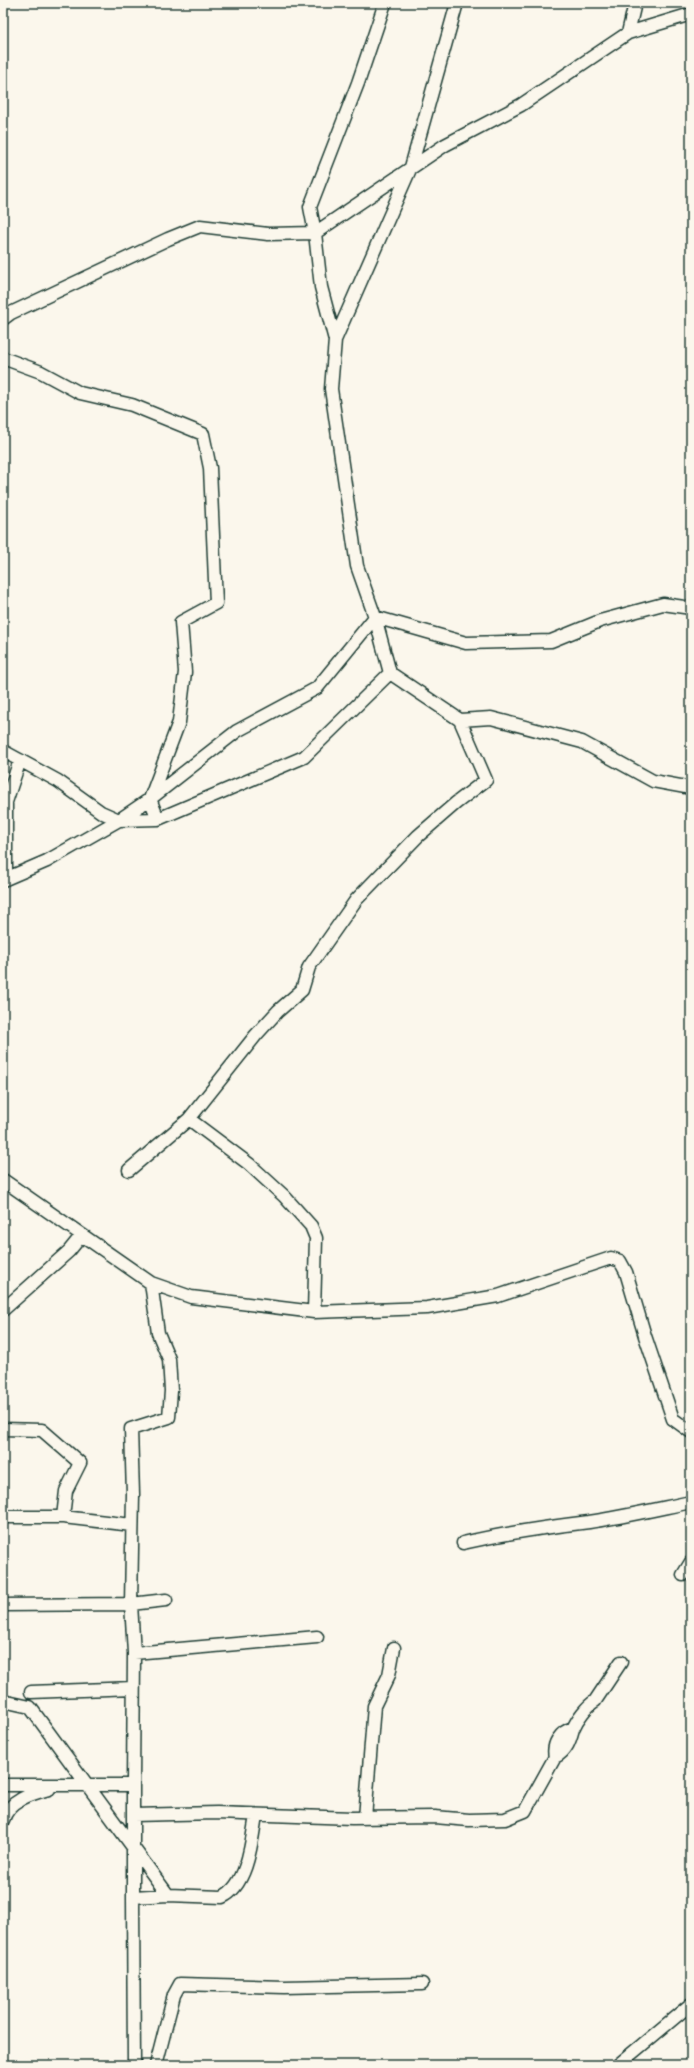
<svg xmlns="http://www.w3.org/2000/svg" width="694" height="2068" font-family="Itim,sans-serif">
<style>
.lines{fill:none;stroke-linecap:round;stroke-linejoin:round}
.minor-casing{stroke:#1f3d34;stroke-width:15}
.minor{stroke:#fbf7ec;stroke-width:12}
</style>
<rect width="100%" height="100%" fill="#fbf7ec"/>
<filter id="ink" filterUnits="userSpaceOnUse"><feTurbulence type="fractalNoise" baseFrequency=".025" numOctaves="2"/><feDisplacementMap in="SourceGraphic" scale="8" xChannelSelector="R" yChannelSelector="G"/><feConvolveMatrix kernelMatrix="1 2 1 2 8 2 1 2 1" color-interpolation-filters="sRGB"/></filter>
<g filter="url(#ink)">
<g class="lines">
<!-- minor casing -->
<g class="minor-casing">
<path id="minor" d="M385 3 358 83 310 207 315 233 321 287 335 340 331 389 357 566 375 617 390 673
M628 33 691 14
M3 319 11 313 168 239 200 226 268 234 315 233 445 145 521 105 628 33 635 3
M335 340 411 167 457 3
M3 358 41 372 80 393 132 405 203 434 210 468 216 603 181 622 185 672 179 722 150 799 119 820 47 861 3 880
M3 751 58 781 101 812 119 820 158 819 304 757 390 673 460 720 491 718 582 742 653 781 691 788
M158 819 150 799 237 731 317 688 375 617 466 643 551 641 600 621 663 604 691 608
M6 879V802L20 760
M189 1119 249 1164 284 1196 311 1226 316 1238 314 1312
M129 1170 189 1119 256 1035 278 1011 302 990 309 967 356 900 418 836 456 803 486 780 460 720
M3 1180 151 1283 191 1297 314 1312 427 1308 498 1296 611 1258 620 1261 626 1272 645 1336 673 1419 691 1432
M3 1310 69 1251 82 1235
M3 1429 42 1430 80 1463 66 1491 63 1517
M3 1517H63L132 1525
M463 1543C505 1533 547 1527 589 1522 623 1517 657 1509 691 1502
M683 1575 691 1562
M3 1605 131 1604 166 1600
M134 1653 317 1637
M31 1692 133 1688
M3 1701 30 1707 168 1895
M555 1757C552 1744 560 1732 573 1728
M3 1785H133L134 1653 131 1604 133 1494 131 1429 169 1417 171 1391 169 1359 158 1333 151 1283
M133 1785V1897
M133 1815 217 1813 352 1818 435 1817 469 1820 505 1819 525 1811 555 1757C567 1751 570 1740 573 1729 577 1719 587 1706 595 1701L621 1662
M365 1818 374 1706 389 1675 394 1648
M3 1820C9 1800 31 1794 49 1789
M134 2065 133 1897 168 1895 222 1897C248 1886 252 1839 256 1815
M156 2065 174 1995 180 1984 284 1987 422 1984
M618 2065 691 2004"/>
</g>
<!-- minor -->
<use href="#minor" class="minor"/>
</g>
</g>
<!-- margin -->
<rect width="694" height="2068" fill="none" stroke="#fbf7ec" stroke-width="16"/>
<rect x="8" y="8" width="678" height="2052" fill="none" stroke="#1f3d34" stroke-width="1.5" filter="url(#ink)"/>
</svg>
